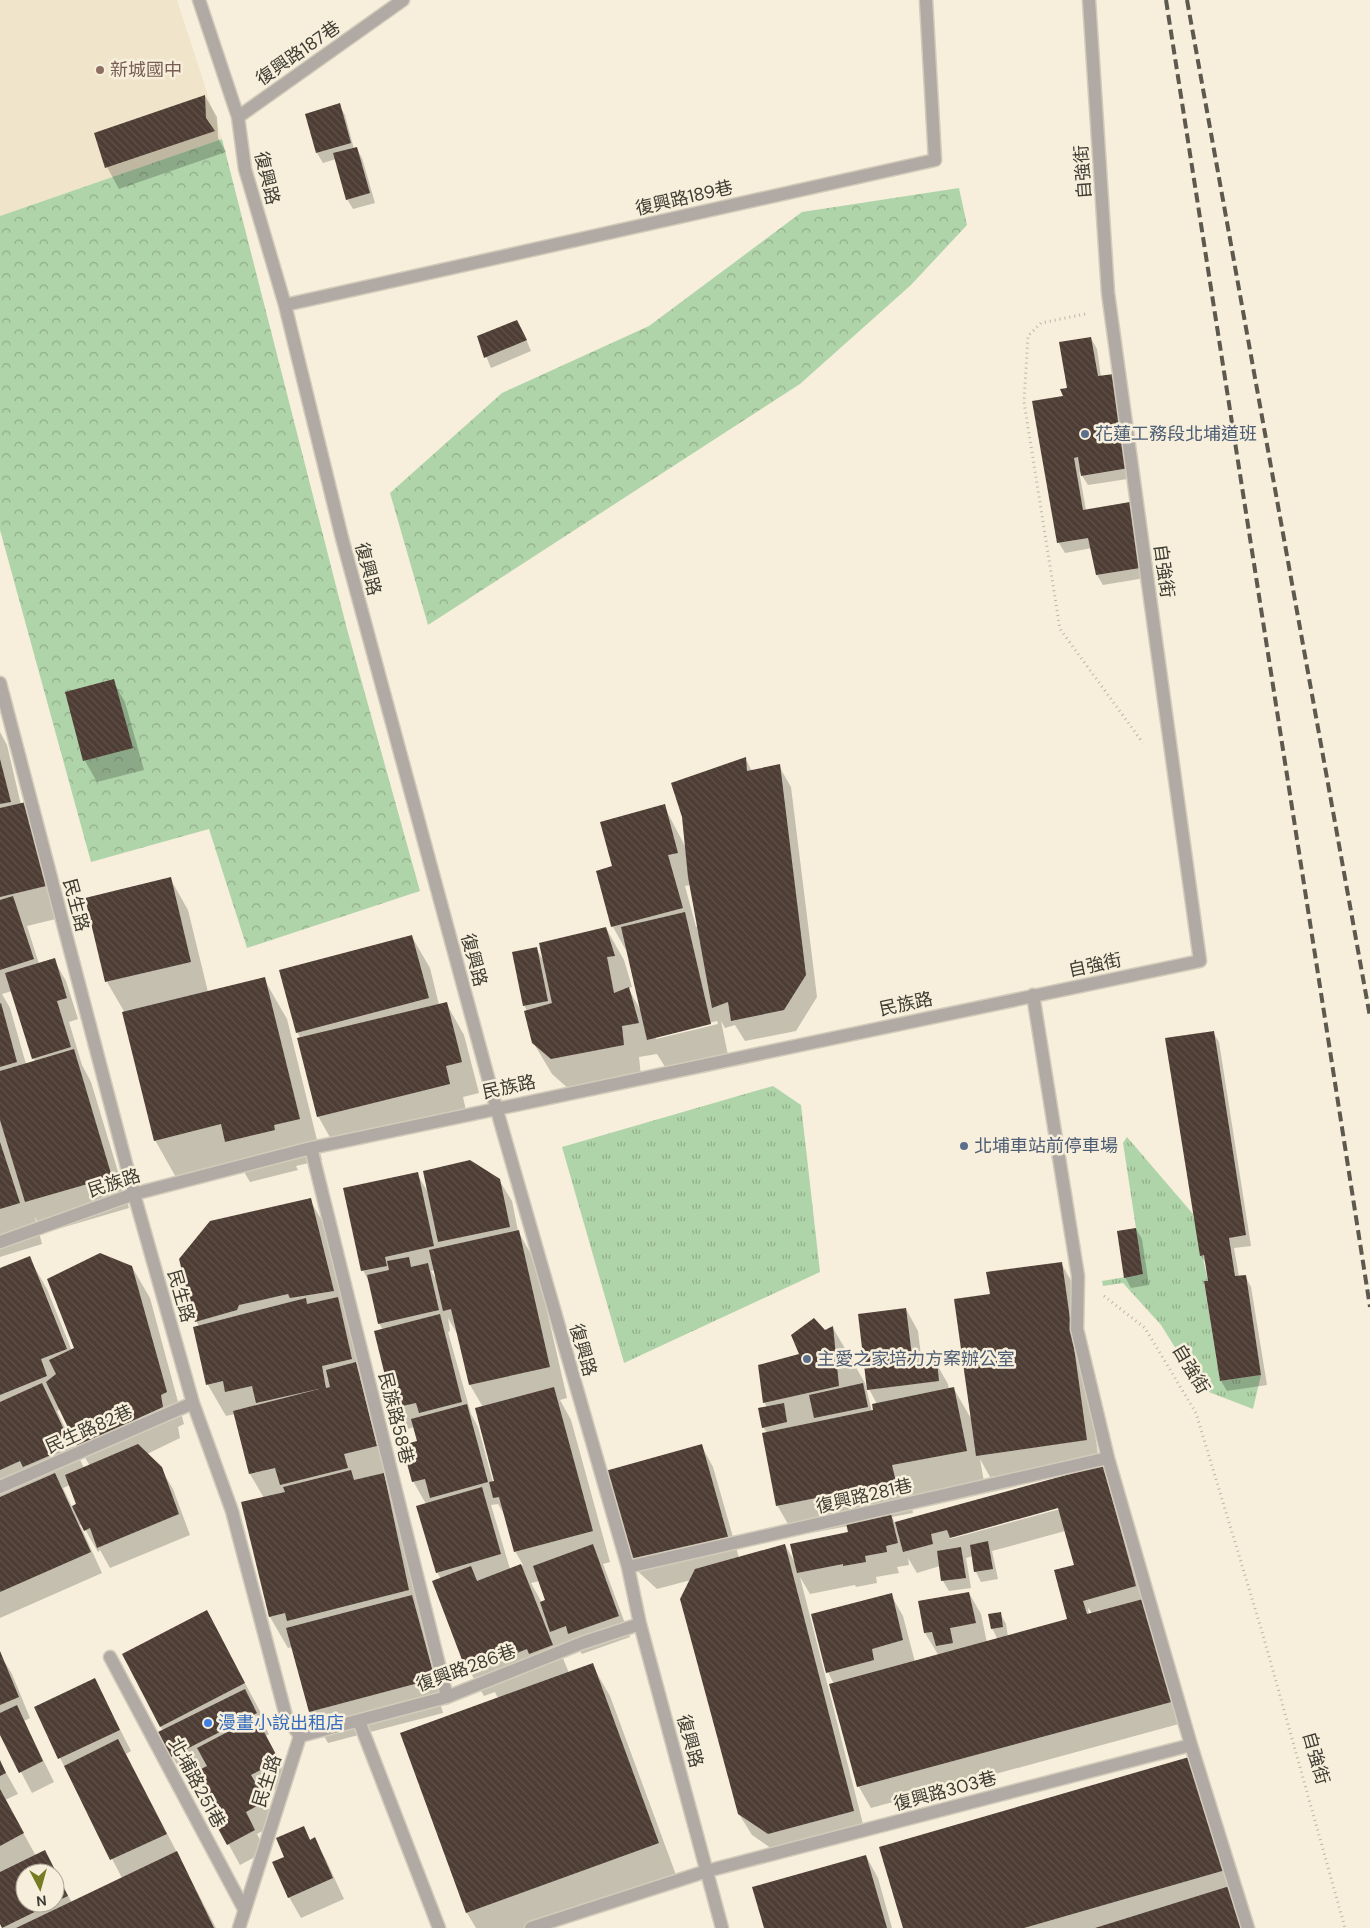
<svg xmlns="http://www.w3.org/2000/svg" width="1370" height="1928" font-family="'DM Sans','Noto Sans TC',sans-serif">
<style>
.built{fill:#f0e5ca}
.grass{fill:url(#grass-tufts)}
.forest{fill:url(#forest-crowns)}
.shadow{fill:#0003;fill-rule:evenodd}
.building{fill:url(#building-back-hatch)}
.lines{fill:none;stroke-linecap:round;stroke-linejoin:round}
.minor-casing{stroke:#d2cbba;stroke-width:15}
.path{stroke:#bdb6a6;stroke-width:3;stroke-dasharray:1 4;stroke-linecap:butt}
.minor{stroke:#b1aaa4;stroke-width:12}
.rail{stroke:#5d594f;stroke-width:4;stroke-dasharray:10 5;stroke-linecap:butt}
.education-dot{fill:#8d6e63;stroke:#f7efdb;stroke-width:2}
.service-dot{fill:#5c6f8a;stroke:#f7efdb;stroke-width:2}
.shop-dot{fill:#3f7fe0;stroke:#f7efdb;stroke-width:2}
.labels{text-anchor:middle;stroke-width:5;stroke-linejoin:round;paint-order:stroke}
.street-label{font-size:18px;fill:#3f3c34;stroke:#f7efdb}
.education-label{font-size:18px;fill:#785e54;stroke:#f7efdb;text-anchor:start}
.service-label{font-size:18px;fill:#4e5e75;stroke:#f7efdb;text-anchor:start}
.shop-label{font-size:18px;fill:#366cbe;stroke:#f7efdb;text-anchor:start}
</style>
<defs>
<pattern id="grass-tufts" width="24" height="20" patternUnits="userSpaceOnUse" patternTransform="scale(1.25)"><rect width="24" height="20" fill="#b0d4a9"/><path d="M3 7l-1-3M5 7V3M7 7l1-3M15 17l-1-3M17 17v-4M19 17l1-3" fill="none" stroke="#91ad8a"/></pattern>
<pattern id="forest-crowns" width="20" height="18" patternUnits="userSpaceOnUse" patternTransform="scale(1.25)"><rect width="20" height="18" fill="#b0d4a9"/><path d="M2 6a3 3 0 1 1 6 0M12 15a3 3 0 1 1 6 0" fill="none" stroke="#91ad8a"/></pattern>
<pattern id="building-back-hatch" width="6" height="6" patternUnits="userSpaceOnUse" patternTransform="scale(1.25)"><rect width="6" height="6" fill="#4d3d34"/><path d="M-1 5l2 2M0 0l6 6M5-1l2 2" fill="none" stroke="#5f5149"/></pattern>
</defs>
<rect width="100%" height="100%" fill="#f7efdb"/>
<!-- built -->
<path class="built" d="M0 0H177L222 139 0 216Z"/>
<!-- grass -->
<path class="grass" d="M773 1086 801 1105 820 1272 624 1363 562 1147Z
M1127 1137 1193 1214 1208 1281 1204 1282 1220 1381 1261 1375 1253 1409 1201 1389 1161 1325 1123 1283 1103 1286 1102 1281 1143 1274 1123 1143Z"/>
<!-- forest -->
<path class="forest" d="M222 139 347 629 420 891 247 948 209 829 91 862 0 530V216Z
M959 188 967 225 911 285 800 384 428 625 390 493 502 393 649 326 802 212Z"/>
<!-- shadow -->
<path class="shadow" d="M205 96 217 117 218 138 226 152 119 189 107 167Z
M339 105 345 115 354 149 356 148 362 158 375 203 353 209 347 199 336 159 323 163 317 153 306 115Z
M523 332 531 351 491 368 478 337Z
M1091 338 1097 349 1101 377 1134 478 1088 485 1079 471 1086 510 1129 504 1135 514 1145 578 1103 585 1097 575 1092 548 1065 553 1059 543 1064 397Z
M113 681 125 702 144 770 97 782 85 761 67 693Z
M0 732 7 745 21 805 64 917 27 926 39 964 54 960 66 981 78 1019 69 1022 82 1065 91 1082 129 1208 44 1233 35 1217 42 1244 0 1257ZM12 991 35 1062 26 1064 10 1008 2 994Z
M745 758 752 771 779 766 791 787 817 997 796 1031 745 1041 735 1025 725 1028 721 1021 728 1055 667 1070 657 1054 639 1057 641 1076 570 1090 552 1074 533 1042 527 1011 524 1005 536 948 543 960 606 928 624 960 632 987 628 988 641 1011 628 954 613 927 614 866 664 806 686 848ZM691 885 698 926 696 927 685 886ZM717 1021 718 1024 656 1039V1036Z
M170 878 188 910 208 992 264 979 287 1019 322 1160 296 1166 298 1170 250 1182 240 1165 178 1181 155 1140 125 1013 107 982Z
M412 937 430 968 439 1005 446 1003 464 1035 479 1093 463 1097 467 1115 336 1148 318 1116 301 1039 297 1032Z
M1213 1032 1219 1042 1251 1246 1234 1248 1239 1277 1245 1276 1251 1287 1267 1385 1227 1391 1221 1381 1205 1282H1209L1207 1265 1201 1256Z
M417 1174 429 1194 499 1180 512 1201 518 1231 536 1263 567 1398 560 1400 571 1420 610 1562 603 1564 630 1637 582 1654 578 1648 564 1652 558 1646 569 1673 592 1665 610 1696 676 1875 529 1928H476L467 1913 401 1733 498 1698 495 1692 484 1696 466 1665 434 1582 441 1579 437 1572 426 1504 413 1481 419 1442 415 1427 407 1429 394 1408 375 1332 383 1330 379 1323 370 1284 363 1270ZM435 1270 436 1279 431 1271ZM448 1318 459 1337 470 1385 483 1407 496 1482H493L478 1427 471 1414 448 1332 450 1331ZM498 1504 507 1519 515 1551 523 1565 510 1569 491 1505ZM540 1581 547 1601 542 1603 531 1583Z
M310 1200 328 1231 394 1478 386 1479 401 1506 429 1627 450 1704 441 1706 443 1713 328 1743 310 1712 292 1647 288 1648 270 1617 264 1498 250 1474 235 1414 226 1416 208 1385 195 1328 199 1326 196 1321Z
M1136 1229 1142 1239 1149 1285 1131 1288 1125 1277Z
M29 1258 47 1289 72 1351 76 1349 132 1267 150 1298 184 1424 178 1427 180 1438 147 1454 160 1467 173 1489 190 1535 110 1568 100 1550 98 1552 82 1524 80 1525 102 1573 0 1618V1270ZM61 1409 78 1446 90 1466 84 1468 57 1411ZM70 1485 77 1504 72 1507 63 1488Z
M1061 1263 1073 1284 1099 1461 990 1477 980 1459 984 1482 910 1497 913 1513 892 1517 895 1523 1103 1466 1115 1488 1186 1722 871 1808 859 1787 831 1685 834 1684 828 1672 891 1595 903 1616 915 1662 939 1656 925 1633 969 1593 981 1614 987 1643 998 1640 992 1628 1000 1613 1006 1624 1008 1637 1069 1620 1075 1566 1065 1531 992 1551 998 1579 981 1582 976 1572 973 1556 966 1558 971 1588 949 1591 943 1581 940 1566 917 1573 908 1558 909 1565 897 1567 899 1573 876 1577 877 1583 856 1587 855 1585 810 1594 800 1577 865 1832 781 1855 752 1835 739 1814 691 1580 657 1589 632 1566 619 1544 701 1445 713 1467 739 1558 785 1545 796 1564 850 1533 848 1526 795 1536 777 1505 767 1433 763 1427 767 1407 764 1402 800 1355 825 1331 833 1328 865 1383 872 1412 877 1404 869 1389 906 1309 918 1331 922 1364 936 1363 948 1384 949 1390 954 1389 973 1422 991 1295ZM1064 1506V1508L950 1539V1537ZM1088 1607 1092 1614 1089 1615Z
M207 1612 262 1715 259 1716 269 1734 266 1736 290 1781 262 1796 277 1823 257 1834 266 1851 240 1865 190 1774 184 1777 172 1756 163 1731 123 1655Z
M0 1654 12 1674 30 1718 24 1721 54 1782 32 1793 0 1732Z
M95 1680 131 1751 126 1754 216 1928H3L0 1921V1762L18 1794 5 1800 36 1856 45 1852 72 1903 122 1878 60 1758ZM25 1873H55V1903H25Z
M1196 1757 1208 1778 1251 1928H904Z
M303 1828 311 1841 314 1839 326 1860 344 1899 301 1918 289 1897 286 1857Z
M866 1856 878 1878 892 1928H765Z"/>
<!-- building -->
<path class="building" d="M205 95 206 118 215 131 105 168 94 133Z
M340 103 351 143 316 153 305 114Z
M357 147 370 193 346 200 333 153Z
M517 320 527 340 484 358 477 336Z
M1091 337 1098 376 1114 374 1129 468 1081 476 1078 457 1074 458 1083 510 1130 502 1140 568 1096 575 1088 538 1057 543 1032 401 1063 396 1060 389 1067 388 1059 342Z
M114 679 133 748 83 761 65 692Z
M746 757 747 771 780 764 806 975 784 1010 731 1021 728 1002 712 1008 688 877 682 817 671 783Z
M0 759 11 802 0 804Z
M26 802 46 886 0 897V808Z
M665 804 678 853 668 855 683 908 611 927 596 871 612 866 600 822Z
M171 877 191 962 105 982 85 898Z
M13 896 34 959 0 970V900Z
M685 912 711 1024 647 1040 621 927Z
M606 927 615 956 607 957 614 993 629 987 639 1023 622 1026 624 1045 551 1059 532 1043 524 1011 552 1003 539 943Z
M412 935 429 998 296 1033 279 970Z
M537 947 548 1001 523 1006 512 952Z
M55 958 67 998 57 1001 71 1047 32 1059 5 973Z
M265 977 300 1119 274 1125 275 1130 225 1142 221 1124 154 1141 122 1012Z
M447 1002 462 1062 446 1066 450 1084 317 1117 297 1038Z
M1 1003 17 1062 0 1067V1004Z
M1214 1031 1246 1235 1229 1238 1235 1276 1246 1275 1261 1375 1220 1381 1204 1281H1208L1204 1255 1200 1256 1165 1038Z
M74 1049 112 1177 25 1202 0 1120V1071Z
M0 1142 20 1203 0 1209Z
M470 1160 500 1179 510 1227 438 1242 423 1171Z
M418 1172 434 1246 385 1257 387 1266 361 1271 343 1188Z
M311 1198 334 1291 290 1298 288 1294 239 1305 237 1310 195 1322 179 1259 210 1221Z
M1136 1228 1143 1274 1124 1278 1117 1231Z
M519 1230 550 1367 469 1385 451 1309 443 1311 429 1250Z
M100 1253 132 1266 167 1392 161 1395 163 1407 77 1446 46 1382 56 1374 49 1360 74 1348 47 1279Z
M30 1256 67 1349 41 1359 47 1376 0 1395V1268Z
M409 1257 411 1267 428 1263 439 1310 378 1324 367 1275 389 1270 387 1261Z
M1062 1262 1087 1440 976 1456 954 1299 990 1294 986 1272Z
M338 1297 352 1359 322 1366 326 1388 330 1387 326 1370 356 1362 377 1446 344 1454 348 1468 280 1485 275 1468 249 1474 233 1411 323 1388 256 1403 252 1386 225 1392 223 1381 206 1385 193 1327 306 1298 307 1304Z
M906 1308 913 1364 937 1361 939 1381 867 1390 858 1314Z
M440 1314 462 1402 419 1413 416 1403 393 1408 374 1331Z
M814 1318 825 1330 833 1326 839 1386 763 1403 758 1365 799 1354 791 1335Z
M42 1383 68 1438 55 1444 58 1452 23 1467 20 1461 0 1470V1402Z
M863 1383 868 1407 814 1418 809 1395Z
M554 1387 593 1531 514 1552 499 1497 493 1498 489 1482 494 1481 475 1408Z
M954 1387 967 1451 892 1465 896 1482 776 1506 762 1433 873 1410 872 1404Z
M784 1403 787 1422 762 1428 758 1408Z
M467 1404 488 1482 430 1498 425 1479 412 1482 402 1445 417 1441 411 1419Z
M138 1444 162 1467 179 1514 97 1548 90 1528 84 1531 72 1506 76 1504 65 1475Z
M702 1444 730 1544 644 1568 618 1545 598 1473Z
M1103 1465 1136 1586 1083 1601 1087 1614 1147 1598 1175 1701 857 1787 829 1684 1067 1619 1054 1570 1074 1565 1058 1508 950 1538 947 1530 931 1534 933 1544 903 1552 895 1522Z
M351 1470 354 1480 384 1473 409 1590 287 1621 285 1613 269 1617 241 1502 285 1492 283 1487Z
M55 1473 91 1552 0 1592V1497Z
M482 1487 501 1554 436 1573 416 1506Z
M891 1514 898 1543 886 1546 887 1552 865 1556 866 1562 843 1566V1564L797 1573 790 1544 848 1532 846 1523Z
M988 1541 993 1569 974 1572 970 1545Z
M593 1544 619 1616 568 1634 566 1626 550 1632 540 1602 545 1600 533 1566Z
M785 1544 854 1811 768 1834 738 1814 680 1599 695 1569Z
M961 1547 966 1578 941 1581 937 1551Z
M521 1564 553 1645 529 1654 527 1649 479 1668 476 1661 464 1665 432 1581 471 1566 477 1581Z
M969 1592 976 1623 950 1628 953 1643 936 1646 932 1632 924 1633 918 1601Z
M892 1593 903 1640 872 1649 874 1660 826 1673 811 1614Z
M412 1595 433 1672 424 1675 426 1681 309 1712 286 1628Z
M207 1610 245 1683 160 1727 122 1654Z
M1001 1612 1003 1627 991 1629 988 1614Z
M0 1651 19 1697 0 1705Z
M593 1663 659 1843 466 1913 400 1733Z
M95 1678 120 1730 58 1759 34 1707Z
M245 1689 257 1713 171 1757 158 1732Z
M17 1705 43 1761 19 1773 0 1735V1713Z
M256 1717 279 1760 251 1775 266 1801 246 1812 255 1830 227 1845 189 1775 207 1766 197 1748Z
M118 1739 167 1834 110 1860 64 1766Z
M1196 1755 1229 1869 1024 1928H903L879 1847Z
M0 1760 6 1773 0 1776Z
M0 1789 24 1833 0 1846Z
M304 1826 310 1840 315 1837 333 1878 288 1898 272 1862 284 1857 276 1838Z
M45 1850 68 1896 55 1902V1873H25V1903H53L2 1928 0 1924V1872Z
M177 1851 214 1928H16Z
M866 1855 887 1928H764L752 1887Z
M1233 1885 1246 1928H1095Z"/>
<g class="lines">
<!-- minor casing -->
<g class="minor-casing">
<path id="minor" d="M199 0 238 117 245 169 285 305 342 538 496 1107 628 1567 640 1624 722 1928
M238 117 403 0
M285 305 935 160 926 0
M0 683 134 1194 193 1403 232 1511 286 1716 300 1736 239 1928
M1033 995 1078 1276 1077 1329 1108 1458 1191 1745 1248 1928
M311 1148 447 1697
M0 1242 134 1194 311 1148 1200 961 1108 293 1089 0
M0 1487 193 1403
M628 1567 1108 1458
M110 1657 244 1909
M359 1721 439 1928
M300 1736 447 1697 582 1643 640 1624
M531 1928 707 1871 1191 1745"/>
</g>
<!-- path -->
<path class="path" d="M1085 314 1041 323 1028 336 1024 402 1060 629 1143 743
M1104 1296 1145 1328 1196 1413 1263 1635 1345 1928"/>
<!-- minor -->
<use href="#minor" class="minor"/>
<!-- rail -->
<path class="rail" d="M1166 0 1370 1307
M1187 0 1370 1017"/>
</g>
<!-- markers -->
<circle class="education-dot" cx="100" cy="70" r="5"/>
<g class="service-dot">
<circle cx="1085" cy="434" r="5"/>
<circle cx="964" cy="1146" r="5"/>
<circle cx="807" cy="1359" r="5"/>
</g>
<circle class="shop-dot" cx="208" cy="1723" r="5"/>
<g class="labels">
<!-- street labels -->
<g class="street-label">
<text transform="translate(298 53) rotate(-35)" y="6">復興路187巷</text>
<text transform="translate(1083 172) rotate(-94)" y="6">自強街</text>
<text transform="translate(267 178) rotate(76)" y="6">復興路</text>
<text transform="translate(684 198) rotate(-13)" y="6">復興路189巷</text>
<text transform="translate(368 569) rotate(75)" y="6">復興路</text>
<text transform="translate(1164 571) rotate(82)" y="6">自強街</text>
<text transform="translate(76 905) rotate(75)" y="6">民生路</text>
<text transform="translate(474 960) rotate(75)" y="6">復興路</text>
<text transform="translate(1095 965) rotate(-12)" y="6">自強街</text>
<text transform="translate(906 1004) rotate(-12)" y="6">民族路</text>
<text transform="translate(509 1087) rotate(-12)" y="6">民族路</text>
<text transform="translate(114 1183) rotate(-18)" y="6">民族路</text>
<text transform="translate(181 1296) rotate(74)" y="6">民生路</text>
<text transform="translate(583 1350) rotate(74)" y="6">復興路</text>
<text transform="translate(1191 1369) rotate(59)" y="6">自強街</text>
<text transform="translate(396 1418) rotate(76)" y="6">民族路58巷</text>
<text transform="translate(89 1429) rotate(-24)" y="6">民生路82巷</text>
<text transform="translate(864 1496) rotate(-13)" y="6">復興路281巷</text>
<text transform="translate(466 1668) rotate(-20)" y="6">復興路286巷</text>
<text transform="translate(690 1741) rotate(75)" y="6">復興路</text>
<text transform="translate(1316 1758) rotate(74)" y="6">自強街</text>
<text transform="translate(267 1781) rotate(-72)" y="6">民生路</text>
<text transform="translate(197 1783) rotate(62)" y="6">北埔路251巷</text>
<text transform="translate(945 1791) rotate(-15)" y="6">復興路303巷</text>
</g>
<!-- education labels -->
<g class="education-label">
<text x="110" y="76">新城國中</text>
</g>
<!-- service labels -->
<g class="service-label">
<text x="1095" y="440">花蓮工務段北埔道班</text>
<text x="974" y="1152">北埔車站前停車場</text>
<text x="817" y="1365">主愛之家培力方案辦公室</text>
</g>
<!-- shop labels -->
<g class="shop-label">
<text x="218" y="1729">漫畫小說出租店</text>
</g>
</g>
<!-- north arrow -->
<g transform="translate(40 1888) rotate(174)"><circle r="24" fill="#f7efdb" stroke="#ada798"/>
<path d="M0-4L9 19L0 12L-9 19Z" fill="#767b24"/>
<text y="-8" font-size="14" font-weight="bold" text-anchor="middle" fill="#3f3c34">N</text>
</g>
</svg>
